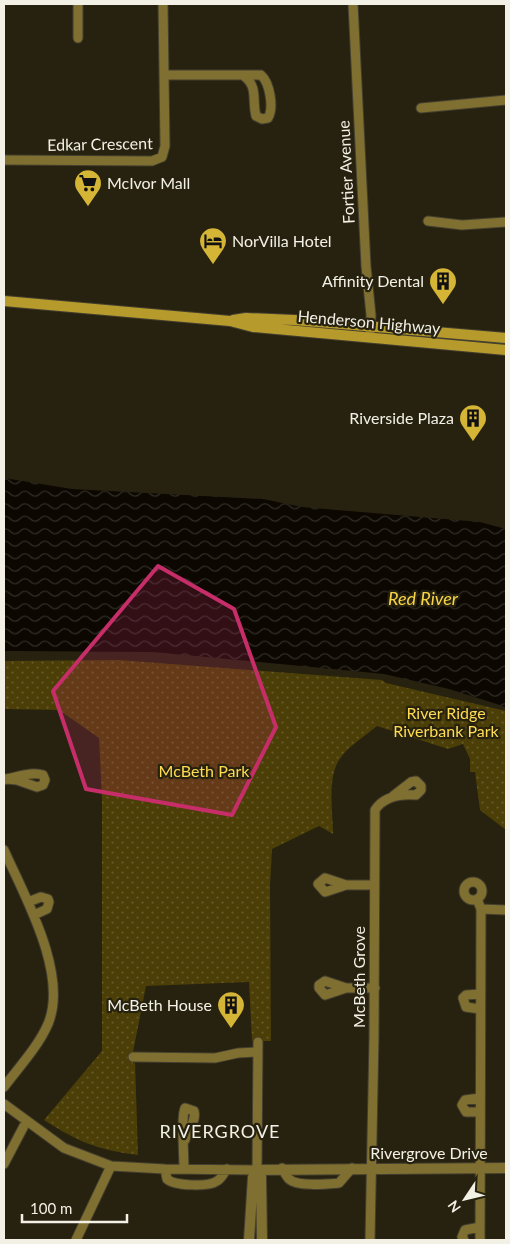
<svg xmlns="http://www.w3.org/2000/svg" width="510" height="1244" font-family="Lato,sans-serif">
<style>
.park{fill:url(#park-dots)}
.water{fill:url(#water-waves)}
.lines{fill:none;stroke-linecap:round;stroke-linejoin:round}
.minor-casing{stroke:#443f2e;stroke-width:11}
.tertiary-casing{stroke:#443f2e;stroke-width:12}
.secondary-casing{stroke:#443f2e;stroke-width:12}
.minor{stroke:#7f6f31;stroke-width:9}
.tertiary{stroke:#7f6f31;stroke-width:10}
.secondary{stroke:#b69b2c;stroke-width:10}
.marked{fill:#c72e69;fill-opacity:0.2;stroke:#c72e69;stroke-width:4;stroke-linejoin:round}
.labels{text-anchor:middle;stroke-width:4.5;stroke-linejoin:round;paint-order:stroke}
.street-label{font-size:16px;fill:#f3f0e5;stroke:#272210}
.poi-label{font-size:16px;fill:#f3f0e5;stroke:#272210;text-anchor:end}
.park-label{font-size:16px;fill:#ffdc50;stroke:#272210}
.water-label{font-size:18px;font-style:italic;fill:#f7d446;stroke:#272210}
.neighbourhood-label{font-size:18px;letter-spacing:1px;fill:#f3f0e5;stroke:#272210}
</style>
<defs>
<pattern id="park-dots" width="8" height="8" patternUnits="userSpaceOnUse" patternTransform="scale(1.25)"><rect width="8" height="8" fill="#4b3e06"/><path d="M2 2h.1M6 6h.1" fill="none" stroke="#655a2a" stroke-width="1.8" stroke-linecap="round"/></pattern>
<pattern id="water-waves" width="16" height="10" patternUnits="userSpaceOnUse" patternTransform="scale(1.25)"><rect width="16" height="10" fill="#0c0801"/><path d="M0 5q4-4 8 0t8 0" fill="none" stroke="#302c26"/></pattern>
</defs>
<rect width="100%" height="100%" fill="#272210"/>
<!-- park -->
<path class="park" d="M119 660 382 680 386 683 506 711V830L480 810 475 772H470V759L463 744 448 749 377 726C365 736 347 747 339 760 327 779 333 813 333 834L319 826 272 849 270 885 271 1041H252L249 982 146 986 133 1052V1064L135 1062 138 1155C98 1150 78 1142 44 1120L102 1051V799L99 738 59 710 4 709V661Z"/>
<!-- water -->
<path class="water" d="M4 478 72 489 263 499 302 507 480 522 506 529V707L449 689 384 674 153 652 4 651Z"/>
<g class="lines">
<!-- minor casing -->
<g class="minor-casing">
<path id="minor" d="M78 4V38
M353 4 366 266 371 315 370 333
M164 75H261C270 83 274 108 268 118L262 119 256 116C252 101 258 87 245 77
M421 108 506 100
M4 160 152 161 162 157 165 146 163 4
M428 221 462 225 506 222
M4 780 6 779C18 777 32 771 43 775L45 780 43 785 37 787 17 780 6 779
M4 850C24 895 69 974 48 1024 38 1047 19 1067 4 1087
M464 891a9 9 0 1 1 18 0a9 9 0 1 1-18 0Z
M346 885 325 892 318 884 325 878 346 885H374
M477 899 481 909 480 1240
M28 902 41 897 48 899 49 902 47 909 34 915
M481 909 506 910
M346 988 325 981 319 985V988L325 995 346 988H375
M480 994 466 995 463 998 466 1007 480 1009
M133 1057 215 1058 238 1053 258 1052
M480 1098 465 1100 462 1105 466 1112H480
M4 1104 64 1148 111 1166 165 1169 257 1170 258 1042
M4 1164 26 1122
M282 1168C284 1172 286 1176 289 1179 297 1187 327 1184 339 1183L352 1168
M165 1169 167 1179C174 1186 209 1187 217 1181 221 1179 224 1173 227 1169
M184 1169C184 1157 181 1114 185 1108L194 1111C197 1121 187 1131 185 1140
M76 1240 111 1166
M370 1240 374 1036 375 810C384 796 400 794 416 795L421 790V786L416 781 411 782 393 796
M464 1240 462 1237 465 1230 480 1227"/>
</g>
<!-- tertiary casing -->
<g class="tertiary-casing">
<path id="tertiary" d="M257 1170 506 1168
M257 1170 261 1176 262 1240
M249 1240 253 1177 257 1170"/>
</g>
<!-- secondary casing -->
<g class="secondary-casing">
<path id="secondary" d="M4 301 230 321 253 327 506 350
M233 320 246 318 294 320 506 338"/>
</g>
<!-- minor -->
<use href="#minor" class="minor"/>
<!-- tertiary -->
<use href="#tertiary" class="tertiary"/>
<!-- secondary -->
<use href="#secondary" class="secondary"/>
</g>
<!-- marked area -->
<path class="marked" d="M158 566 234 609 276 727 232 815 86 789 53 691Z"/>
<!-- icons -->
<defs>
<g id="supermarket-pin" transform="scale(1.4375)"><path d="M0 17L-7.5 6A9.5 9.5 0 1 1 7.5 6Z" fill="#d5b535" stroke="#272210"/><path d="M-6-5.5h2.5l.6 2H6L4.5 2H-2.5L-4.4-4H-6ZM-1.5 3.2a1.3 1.3 0 1 0 .1 0ZM3 3.2a1.3 1.3 0 1 0 .1 0Z" fill="#111"/></g>
<g id="hotel-pin" transform="scale(1.4375)"><path d="M0 17L-7.5 6A9.5 9.5 0 1 1 7.5 6Z" fill="#d5b535" stroke="#272210"/><path d="M-6-4.5h1.5V1H6V5H4.5V3h-9V5H-6ZM-4 0a1.8 1.8 0 1 1 3.6 0ZM.5 0V-2.5h3Q6-2.5 6 0Z" fill="#111"/></g>
<g id="building-pin" transform="scale(1.4375)"><path d="M0 17L-7.5 6A9.5 9.5 0 1 1 7.5 6Z" fill="#d5b535" stroke="#272210"/><path d="M-4-6H4V6H1V3H-1V6H-4ZM-2.5-4.3h1.7v1.8h-1.7ZM.8-4.3h1.7v1.8H.8ZM-2.5-1h1.7V.8h-1.7ZM.8-1h1.7V.8H.8Z" fill="#111"/></g>
</defs>
<g fill-rule="evenodd">
<use href="#supermarket-pin" x="88" y="183"/>
<use href="#hotel-pin" x="213" y="241"/>
<use href="#building-pin" x="443" y="281"/>
<use href="#building-pin" x="473" y="418"/>
<use href="#building-pin" x="231" y="1005"/>
</g>
<g class="labels">
<!-- street labels -->
<g class="street-label">
<text transform="translate(100 144) rotate(-1)" y="6">Edkar Crescent</text>
<text transform="translate(346 172) rotate(-93)" y="6">Fortier Avenue</text>
<text transform="translate(369 322) rotate(5)" y="6">Henderson Highway</text>
<text transform="translate(359 977) rotate(-90)" y="6">McBeth Grove</text>
<text x="429" y="1159">Rivergrove Drive</text>
</g>
<!-- poi labels -->
<g class="poi-label">
<text x="107" y="189" text-anchor="start">McIvor Mall</text>
<text x="232" y="247" text-anchor="start">NorVilla Hotel</text>
<text x="424" y="287">Affinity Dental</text>
<text x="454" y="424">Riverside Plaza</text>
<text x="212" y="1011">McBeth House</text>
</g>
<!-- park labels -->
<g class="park-label">
<text x="446" y="719">River Ridge<tspan x="446" dy="18">Riverbank Park</tspan></text>
<text x="204" y="777">McBeth Park</text>
</g>
<!-- water labels -->
<g class="water-label">
<text x="423" y="605">Red River</text>
</g>
<!-- neighbourhood labels -->
<g class="neighbourhood-label">
<text x="220" y="1138">RIVERGROVE</text>
</g>
</g>
<!-- border -->
<rect width="510" height="1244" fill="none" stroke="#f3f0e5" stroke-width="10"/>
<!-- north arrow -->
<g transform="translate(465 1199) rotate(235)" stroke="#272210" stroke-width="4" paint-order="stroke">
<path d="M0-4L9 19L0 12L-9 19Z" fill="#f3f0e5"/>
<text y="-8" font-size="14" font-weight="bold" text-anchor="middle" fill="#f3f0e5">N</text>
</g>
<!-- scale -->
<path d="M22 1214v8h105v-8" fill="none" stroke="#f3f0e5" stroke-width="2.5"/>
<text x="30" y="1214" font-size="15" fill="#f3f0e5" stroke="#272210" stroke-width="4" paint-order="stroke">100 m</text>
</svg>
